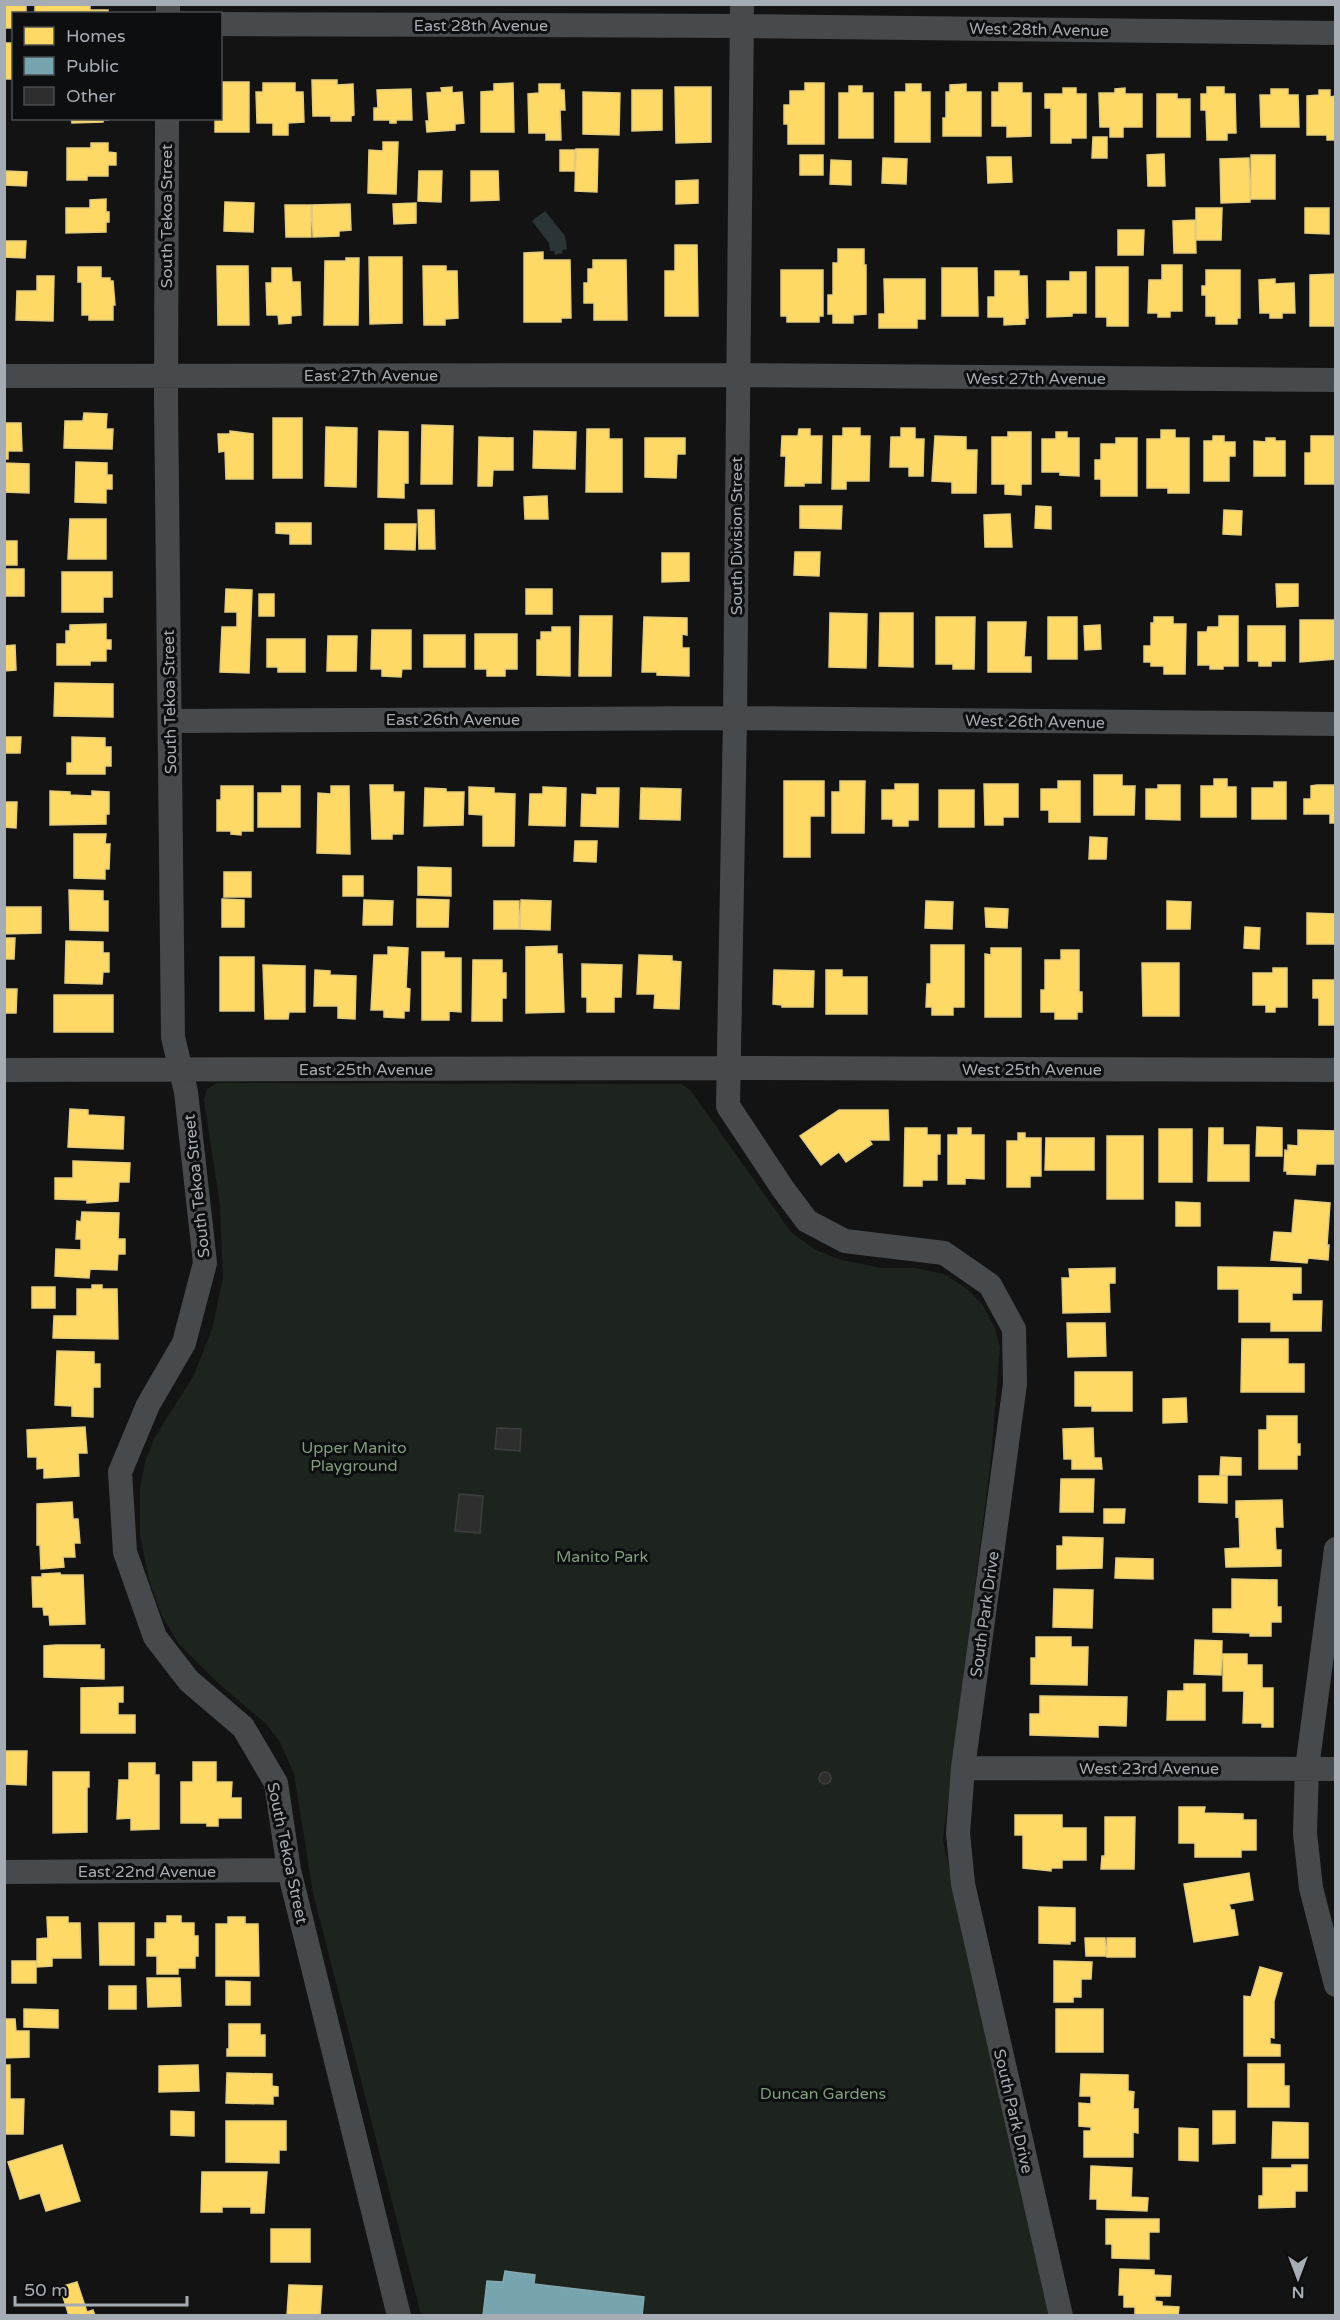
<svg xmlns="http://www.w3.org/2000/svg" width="1340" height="2320" font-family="'Varela Round',sans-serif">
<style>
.green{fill:#1d231d}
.water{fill:#2b3437}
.homes{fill:#ffd966;stroke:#e4cc7d;stroke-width:1.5}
.public{fill:#76a5af;stroke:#84a7b0;stroke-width:1.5}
.building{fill:#2e2e2e;stroke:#3c3e3f;stroke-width:1.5}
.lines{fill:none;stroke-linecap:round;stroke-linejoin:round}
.minor{stroke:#474a4c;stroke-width:24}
.labels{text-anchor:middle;stroke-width:6;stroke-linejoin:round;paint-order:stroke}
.street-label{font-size:16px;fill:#a5acb3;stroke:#0d0e0f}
.park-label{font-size:16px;fill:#829c7e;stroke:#0d0e0f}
</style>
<rect width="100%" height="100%" fill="#131313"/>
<!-- green -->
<path class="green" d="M217 1083 682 1084 691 1091 791 1232 814 1249 838 1259 881 1268H915L944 1274 966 1288 982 1304 994 1326 1000 1347 991 1459 943 1840 1049 2315H421L313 1893 294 1774 280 1742 266 1724 217 1682 178 1643 162 1616 150 1584 140 1536V1488L145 1462 155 1437 194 1375 213 1326 223 1277 220 1206 204 1100 207 1089Z"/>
<!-- water -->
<path class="water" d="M545 211 565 236 567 249 562 250 563 253 555 255 554 251H550L549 243 532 221Z"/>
<!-- homes -->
<path class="homes" d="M4 4H26V14H14V28H4Z
M35 4H90V10H108V14H35Z
M4 43H14V79H4Z
M312 80H337V85L353 84 354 115 351 116V121H331V116H313Z
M220 82H249V132H215V118H220Z
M263 83H295V92H303L304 122 288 123V135H273V123H257L256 92H263Z
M513 83 514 132H481V92L494 91V84Z
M805 83H824V144H788V124H784V105H790V91H805Z
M999 83H1022V93H1031V136L1007 137V126H992V92H999Z
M539 84H560V90H564L565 110H560L561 140H546V133H529L528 94 539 93Z
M906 84H921V92H930V142H895V92H906Z
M966 84V92H981V136H943V118H946V92H950V85Z
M849 86H862V93H873V138H839V93H849Z
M452 87V93L462 92 464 123 455 124V130L427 132 426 121H429L427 93 442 92 441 88Z
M675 87H711V142L676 143Z
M1207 87H1224V94H1235L1236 133H1227V140H1207L1206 110H1201V94H1207Z
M1063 88H1076V94H1086V138H1071V143H1051V108H1045V94H1063Z
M1125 88V94H1142V127H1123V137H1110V127H1100L1099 93H1115V89Z
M411 89 412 120H396V123H390V120H374V108H378L377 90Z
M1271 89H1288V95H1298L1299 127H1261L1260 95H1271Z
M632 90H662V130L632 131Z
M1319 90H1330V97L1336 96V140H1327V135H1307V96L1319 95Z
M583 92 620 93 619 135 583 134Z
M1157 94H1177V99H1190V137H1157Z
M71 118H108V120H103V122L72 123Z
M1093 137H1107V158H1092Z
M383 142H398L396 194 368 193 369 150 383 151Z
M91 143H108V152L116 153V165H108V176H87V180H67V148H91Z
M576 149H598L597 192 575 191Z
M560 150H575L574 171H560Z
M1164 154 1165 186H1148L1147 155Z
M800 155H823V175H800Z
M1251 155H1275V199H1251Z
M987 157H1011L1012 182 988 183Z
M883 158 907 159 906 184 882 183Z
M1249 158 1250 202 1221 203 1220 159Z
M831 160 851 161V185L830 184Z
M6 171 27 172 26 186 6 185Z
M419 171H442L441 202 418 201Z
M471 171H498L499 200 471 201Z
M698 180V203L676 204V181Z
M106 199V212H109V222H106V232L66 233V208H90V200Z
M225 202 254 203 253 232 224 231Z
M416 203V223L394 224 393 204Z
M350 204 351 230 339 231V236L313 237 312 205Z
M285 205H311V237H286Z
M1196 208H1222L1221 240H1196Z
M1305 208H1329V234L1305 233Z
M1195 220 1196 253H1174L1173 221Z
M1118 230H1144L1143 255H1118Z
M4 241H26L25 258 4 257Z
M675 245H697L698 316H665V271H675Z
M838 249H864V265H866V314L853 315V323H833V314H828V295H833V263H838Z
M543 252V260H570L571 318H561V322H524V253Z
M369 257H402V323L370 324Z
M346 258H359L358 325H324L325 261H346Z
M593 260H626L627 320H594V303H584V283H588V269H593Z
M1162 265H1182V311H1170V317H1158V313H1148L1149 280H1162Z
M217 266H248L249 325H218Z
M423 266H446V271H457L458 318 445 319V325H424Z
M78 267H101V278H110V281H113L115 305H113V320H89V315H82V282H78Z
M1096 267H1128V326H1107V317H1096Z
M272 268H291L292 282H300L301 315 291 316V323L279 324 278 315H267L266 283H272Z
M942 268H977L978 316H942Z
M781 270H823V316H819V322H787V316H781Z
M1206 270H1240V318H1237V324H1216V316H1206V295H1202V286H1206Z
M995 271H1019V276H1027L1028 318H1025V324L1004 325V317H988V297H995Z
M1070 272H1086V313H1072V316L1047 317V281H1070Z
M1336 274V326H1310V275Z
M37 276H54L53 321 16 320 17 291H37Z
M884 279H925V319H917V328H879V314H885Z
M1275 279V284L1294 283 1295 313H1282V318H1270V313H1260L1259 280Z
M84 413 107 414 106 429H113L112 449 64 448 65 421H83Z
M273 418H302V478H273Z
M4 423H21L22 451H8V459H4Z
M422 425 453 426 452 484H421Z
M326 427 357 428 356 487 325 486Z
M843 428H860V436H870L869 481H846V489H832L833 436H843Z
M901 428H915V439H924L923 476H909V467H890L891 437H901Z
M587 429H609V439H622V492H586Z
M799 429H810V436H822L821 483H804V486H785L786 456H781L782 436H798Z
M1161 430H1175V438H1189V493H1168V488H1147V439H1161Z
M230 431 253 434V479H226L225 451 219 452 218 434H230Z
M379 431 408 432V483H404V498L378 497Z
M534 431 576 432 575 469 533 468Z
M1008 432H1031V484H1021V495L1005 494V484H992V437H1008Z
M1056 432H1067V438H1079V476L1060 475V472H1042V439H1056Z
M935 436 966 437V450H977L976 493H952V482L932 481Z
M1213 436H1224V442H1235V456H1229V481H1204V441H1213Z
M1311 436H1336V484H1305V453H1311Z
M479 437 513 438V470H493L492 486H478Z
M645 438H685V454H677L676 478 645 477Z
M1116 438H1137V496H1101V479H1095V460H1101V444H1116Z
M1266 438H1275V441H1285V476H1254V441L1266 442Z
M76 462 107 463V475H112V489H106V503L75 502Z
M4 463 29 464V493L4 492Z
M547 496 548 519H525L524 497Z
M800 506H842L841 529 800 528Z
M1036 506 1051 507V529L1035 528Z
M418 510H434L435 549H419Z
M1224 510 1242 511 1241 535 1223 534Z
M1010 514 1012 547H985L984 515Z
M70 519H106V559H68Z
M276 523H311V544H290V534L276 533Z
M385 524H416L415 550 385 549Z
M4 541H17V565H4Z
M795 552H820L819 576 794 575Z
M662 553H689V581L662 582Z
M4 569H24V596H4Z
M62 572H112V597H103V612H62Z
M1276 584H1298V606L1277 607Z
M226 589 252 590 249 673 220 672 222 627H237V612H225Z
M526 589H552V614H526Z
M259 594H274V616H259Z
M830 613 867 614 866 668 829 667Z
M880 613H913V667L879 666Z
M580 616H612L611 676H579Z
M1219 616H1238V666H1223V669H1210V665H1198V632H1207L1208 627H1219Z
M644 617 687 618V635L682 634V648H689V676L657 675V672H642Z
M936 617H975L974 669H953V664H936Z
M1048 617H1077V659H1048Z
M1154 617H1173V624H1186L1185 674H1164V666H1151V662H1144V646H1151V623H1154Z
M1300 620H1336V659L1300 662Z
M988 622H1026L1024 657H1031V672H988Z
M106 624V640H111V649H106V661H90V665H57V644H66V631H70V625Z
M1100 625 1101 649 1085 650 1084 626Z
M1248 626H1285V661H1271V666H1259V661H1248Z
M552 627H570V676L537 675V640H541V632H552Z
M372 630H411V669H402L401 677 382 676V669H371Z
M475 634H517V669H505V676H487V669H475Z
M424 635H465V667H424Z
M328 636H357L356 671H327Z
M267 639H305V672H278V667H267Z
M15 645 16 670 4 671V646Z
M55 683 113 684V717L54 716Z
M4 737H21L20 753H4Z
M72 737 105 738V747H111V766H105V774H67V763H72Z
M1094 775H1122V786H1135L1134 815H1094Z
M1214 779H1227V787H1236V817H1201V786H1214Z
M784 781H824V816H810V857H784Z
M840 781H865L864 833H832V792H840Z
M1058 781H1080V822H1049V810H1041V789H1058Z
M1274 782H1286V819H1252V788H1274Z
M895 784H918V820H908V826H893V819H882V790H895Z
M984 784H1018V817H1003V825H985Z
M370 785H393V792H404L403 834H392V839H372Z
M1158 785H1180V820L1146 819V789H1158Z
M1317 785H1336V823H1330V814H1304V799H1311V786Z
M221 786H253V831H241V835L231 834V831H217V800H221Z
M282 786H300V827H258V793H282Z
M331 786H349L350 854 317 853 318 793 331 794Z
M469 787 494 788V793L515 794 514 846H483V815L469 814Z
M543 787 566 788 565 826 529 825 530 794H543Z
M425 788 446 789V792H464L463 825 424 826Z
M597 788H619L618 827 581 826 582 794 597 795Z
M641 788 681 789 680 820 640 819Z
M939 790H974V827H939Z
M50 791 70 792V795L92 796V791L109 792V814H106V824L50 825Z
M4 802H17L16 828 4 827Z
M74 834H106L105 844H110L109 869H105V879L74 878Z
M1090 837 1107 838 1106 859H1089Z
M575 841H597L596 862 574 861Z
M418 867 451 868V896L418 895Z
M224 872H251V897H224Z
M343 876H363V896H343Z
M69 890 103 891V901H108V931L70 930Z
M222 899 244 900V927H222Z
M417 899 449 900 448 927H417Z
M364 900 393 901 392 925H363Z
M521 900 551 901 550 930 520 929Z
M494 901H519V929H494Z
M926 901 953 902 952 929 925 928Z
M1167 901 1191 902 1190 929H1167Z
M4 907H41V933L4 934Z
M985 908 1008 909 1007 928 986 927Z
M1307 913 1336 914V944H1307Z
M1245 927 1260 928 1259 949 1244 948Z
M4 938H15L14 959H4Z
M66 941 103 942V953H109V972H103L102 984 65 983Z
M931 945H964V1007H953V1015H932V1007H926L927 984H931Z
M557 946V954H562L564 1012 526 1013V947Z
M388 947 408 948 406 988 410 989 409 1011H404V1018L384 1017V1010H371L374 955H388Z
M991 948H1021V1017H985V954L991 955Z
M1061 950H1079V992H1082V1012H1077V1019H1055V1012H1041V990H1045V960H1061Z
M422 952H444V958H461V1012L449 1011V1020H422Z
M639 955 672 956V961L681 962 679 1009 654 1008 655 994H637Z
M220 957H254V1011H220Z
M473 960H502V973H506V998H502V1021H472Z
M1142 963H1179V1016H1143Z
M582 964 622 965 621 997H614V1012H587V997H582Z
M263 965 305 966V1012H289L288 1019H265Z
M1273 968H1287V1007H1275V1012H1266V1005H1253V973H1273Z
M315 970 330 971V975L356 976 355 1019 338 1018V1006H314Z
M774 970 814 971 813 1007H782V1005L773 1004Z
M826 970H842V977H867V1014H826Z
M1313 980H1336V1025H1319V998H1313Z
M4 989H17L16 1013H4Z
M54 995H113V1032H54Z
M70 1109 88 1110V1115L124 1117 123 1149 68 1147Z
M839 1110H888L889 1140H869L872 1144 846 1162 839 1152 821 1165 800 1136Z
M1257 1127 1282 1128V1156H1256Z
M905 1128H927V1135H940V1154H937V1180H922V1186H904Z
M958 1128H971V1135H984V1179L965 1178V1184H948V1135H958Z
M1209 1128H1223V1145H1249V1181H1208Z
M1159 1129H1192V1182H1159Z
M1298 1130 1336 1131V1164H1316L1315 1175 1287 1174V1171H1284L1285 1150 1288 1151V1145L1298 1146Z
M1018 1133H1025V1138H1041V1176H1030V1187H1007V1141H1018Z
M1107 1136H1143V1199H1107Z
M1046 1138H1094V1170H1045Z
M73 1161 130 1163 129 1182H119L118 1201 87 1203V1200L55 1199V1178H73Z
M1295 1200 1330 1203 1327 1245H1329L1328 1260 1308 1258 1307 1263 1271 1260 1274 1232 1292 1233Z
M1176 1202 1200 1203V1226H1176Z
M82 1212 119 1213 118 1239H125V1254H118L117 1270 90 1269 89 1278 55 1276 56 1249 81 1250V1239H76L77 1221 81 1222Z
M1218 1267 1301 1268V1293H1292V1301H1322L1321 1331H1271V1322H1239V1289H1218Z
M1115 1268V1283H1109L1110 1312 1063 1313 1062 1278H1070L1069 1269Z
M92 1285H102V1289H117L118 1339 53 1338 54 1316H77V1289H92Z
M32 1287H55V1308H32Z
M1067 1323H1105L1106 1356 1068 1357Z
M1242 1339H1288V1364H1304V1392H1241Z
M57 1351 94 1352V1364H100V1387H93V1417L72 1416V1406L55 1405Z
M1075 1372H1132V1411H1092V1406H1075Z
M1186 1398 1187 1422 1163 1423V1399Z
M1267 1416H1297V1444H1300V1455H1297V1469H1259V1430H1267Z
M85 1427 87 1453H78L79 1476 44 1478V1468L37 1469V1457H28L27 1430Z
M1093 1428 1094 1458H1101L1102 1469H1072V1459H1064L1063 1429Z
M1221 1457 1241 1458V1475H1220Z
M1199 1476H1227V1503L1199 1502Z
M1061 1479H1094L1093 1512H1060Z
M1282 1500 1283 1527H1275L1276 1550H1281V1566L1226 1567 1225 1549 1240 1548 1239 1516 1236 1517V1501Z
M72 1502 73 1519H78L80 1543H74L75 1557H63L64 1567 41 1569 40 1545H37V1504Z
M1104 1509H1125L1124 1523H1104Z
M1063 1537 1103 1538 1102 1568 1057 1569V1546H1063Z
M1116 1558 1153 1559V1579L1115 1578Z
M60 1573 61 1575H83L85 1624 50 1625 49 1615H44L43 1607H33L32 1577H42V1574Z
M1232 1579 1277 1580V1607H1281V1622H1271V1636H1250V1633L1213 1632V1609H1232Z
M1054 1589 1093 1590 1092 1628 1053 1627Z
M1036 1637H1071V1647H1088L1087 1685 1031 1684V1658H1036Z
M1195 1640 1222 1641 1221 1675 1194 1674Z
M56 1645H100V1649H104V1679L44 1677V1646Z
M1223 1654H1247V1665H1262V1688H1273V1727H1262V1723H1243L1244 1691H1223Z
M1184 1684H1205V1720H1167L1168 1691H1184Z
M123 1687V1702H118V1715H135V1733H81V1688Z
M1040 1696 1127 1697 1126 1726 1098 1725V1737L1030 1735V1714H1040Z
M4 1751H27L26 1785 4 1784Z
M193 1762H216V1782H232L231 1798H241V1818H218V1826H207V1823H181V1782H193Z
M129 1763H155V1775H159V1829L131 1830V1818L117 1819 119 1780H129Z
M53 1772H89V1787H87V1832L53 1833Z
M1179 1807H1205L1204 1813 1243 1814V1820H1256V1850H1241V1857H1195V1843H1179Z
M1015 1815H1062V1828H1086V1860H1062V1868H1051V1871L1023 1868V1835H1015Z
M1105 1817H1135L1134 1869H1101L1102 1856H1105Z
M1249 1873 1253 1900 1229 1904 1231 1910H1234L1238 1935 1194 1942 1184 1884Z
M1039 1907 1075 1908V1941H1070V1944L1039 1943Z
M167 1916H181V1923H194V1936H198V1956H195V1968H178V1974H157V1956H147V1939H155V1923H167Z
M47 1917H68V1923H80L81 1958H52V1966L37 1967V1939L48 1938Z
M228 1917H245V1924H258L259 1976H216V1924H228Z
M99 1923H134V1965H100Z
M1085 1938H1105L1106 1956H1086Z
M1107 1938H1135V1957H1107Z
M12 1961H36V1983H12Z
M1054 1961 1092 1962 1091 1979H1081V1997H1073V2002H1054Z
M1260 1967 1282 1973 1274 2001V2038L1270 2037V2044L1280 2045V2056H1244V1996L1251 1997Z
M147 1978H180L181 2006 148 2007Z
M226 1981 250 1982V2005H226Z
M109 1986H136V2009H109Z
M24 2009 58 2010V2028L24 2027Z
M1056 2009H1103V2052H1056Z
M4 2019H15L16 2031H29V2057L4 2058Z
M229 2024H260V2035H265V2056H227V2049H229Z
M1248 2064H1284V2086H1289V2107H1248Z
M4 2065H10V2099H24L23 2134H4Z
M198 2065 199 2091 159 2092V2066Z
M227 2073 272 2074V2086L278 2087V2096H273V2104L226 2103Z
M1081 2074 1128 2075V2091L1134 2092 1133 2109H1138V2133L1133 2132V2157H1084V2131H1091V2127L1079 2126V2103L1091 2104V2096H1080Z
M171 2111 194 2112V2136L171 2135Z
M1213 2111H1235V2143L1213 2144Z
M226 2121H286V2150H279V2163L226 2162Z
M1273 2122 1308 2123V2158H1272Z
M1179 2128 1198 2129V2161L1179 2160Z
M62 2145 80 2201 46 2211 40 2193 20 2199 8 2162Z
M1292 2165H1307V2191H1295V2207L1259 2208V2196H1263V2168H1292Z
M1091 2166 1132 2168 1131 2197 1148 2198 1147 2211 1097 2209V2199H1090Z
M202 2172H267L264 2213H251V2207H222V2212H201Z
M1106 2219H1159V2232H1149V2259L1112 2258V2244H1106Z
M271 2229H310V2262H271Z
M1120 2269 1154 2270V2275L1171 2276 1170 2296H1155V2301L1162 2302V2306L1179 2307 1178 2316H1135V2307H1124V2295H1119Z
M77 2282 87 2312 93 2310 95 2316H69L60 2287Z
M289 2285 322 2286 320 2316H287Z"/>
<!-- public -->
<path class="public" d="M505 2271 535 2275 534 2284 644 2297 642 2316H483L487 2281 503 2282Z"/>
<!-- building -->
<path class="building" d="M497 1428 521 1429 520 1451 495 1449Z
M459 1494 483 1496 480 1533 455 1531Z
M819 1778a6 6 0 1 1 12 0a6 6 0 1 1-12 0Z"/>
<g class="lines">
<!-- minor -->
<path class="minor" d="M742 4 735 718 728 1106 783 1189 807 1221 845 1241 944 1253 990 1285 1014 1329 1015 1384 963 1768 958 1833 963 1884 1061 2316
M168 14V4
M220 24 742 26 1336 33
M167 118 166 398 173 1037 186 1092 205 1263 184 1343 148 1405 120 1472 125 1552 155 1637 189 1681 243 1727 276 1783 289 1870 399 2316
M4 376 737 375 1336 380
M170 721 735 718 1336 724
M4 1070 728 1068 1336 1070
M1336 1549 1307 1768 1305 1833 1311 1888 1336 1985
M963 1768 1336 1769
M4 1872 289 1870"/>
</g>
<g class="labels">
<!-- street labels -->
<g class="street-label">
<text x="481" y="31">East 28th Avenue</text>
<text transform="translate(1039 29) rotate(1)" y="6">West 28th Avenue</text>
<text transform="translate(166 216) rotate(-90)" y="6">South Tekoa Street</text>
<text x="371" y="381">East 27th Avenue</text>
<text x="1036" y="384">West 27th Avenue</text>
<text transform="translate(736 536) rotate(-90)" y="6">South Division Street</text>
<text transform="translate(169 702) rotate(-91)" y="6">South Tekoa Street</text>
<text x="453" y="725">East 26th Avenue</text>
<text transform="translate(1035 721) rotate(1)" y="6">West 26th Avenue</text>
<text x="366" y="1075">East 25th Avenue</text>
<text x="1032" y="1075">West 25th Avenue</text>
<text transform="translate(196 1186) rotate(-96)" y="6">South Tekoa Street</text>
<text transform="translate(984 1614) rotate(-82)" y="6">South Park Drive</text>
<text x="1149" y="1774">West 23rd Avenue</text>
<text transform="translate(288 1853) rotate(78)" y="6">South Tekoa Street</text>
<text x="147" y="1877">East 22nd Avenue</text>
<text transform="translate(1014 2111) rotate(77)" y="6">South Park Drive</text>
</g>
<!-- park labels -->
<g class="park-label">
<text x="354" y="1453">Upper Manito<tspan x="354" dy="18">Playground</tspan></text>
<text x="602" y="1562">Manito Park</text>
<text x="823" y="2099">Duncan Gardens</text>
</g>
</g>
<!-- border -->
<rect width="1340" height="2320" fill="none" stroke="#a5acb3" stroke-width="12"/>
<!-- legend -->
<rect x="12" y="12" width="210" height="108" fill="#0d0e0f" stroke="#4a4d51" stroke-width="1.5"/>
<rect x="24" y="27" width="30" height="18" fill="#ffd966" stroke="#4a4d51" stroke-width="1.5"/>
<text x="66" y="42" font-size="18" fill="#a5acb3">Homes</text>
<rect x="24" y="57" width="30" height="18" fill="#76a5af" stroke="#4a4d51" stroke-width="1.5"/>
<text x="66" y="72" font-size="18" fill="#a5acb3">Public</text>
<rect x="24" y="87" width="30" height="18" fill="#2e2e2e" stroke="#4a4d51" stroke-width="1.5"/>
<text x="66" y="102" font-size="18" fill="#a5acb3">Other</text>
<!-- north arrow -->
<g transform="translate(1298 2278) rotate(180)" stroke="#0d0e0f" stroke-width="4.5" paint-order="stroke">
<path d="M0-4.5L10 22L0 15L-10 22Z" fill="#a5acb3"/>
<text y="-9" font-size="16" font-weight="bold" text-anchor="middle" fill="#a5acb3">N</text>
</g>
<!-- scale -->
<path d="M15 2296v9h172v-9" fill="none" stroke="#a5acb3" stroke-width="3"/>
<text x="24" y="2296" font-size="18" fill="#a5acb3" stroke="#0d0e0f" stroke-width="4.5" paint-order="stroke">50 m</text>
</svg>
